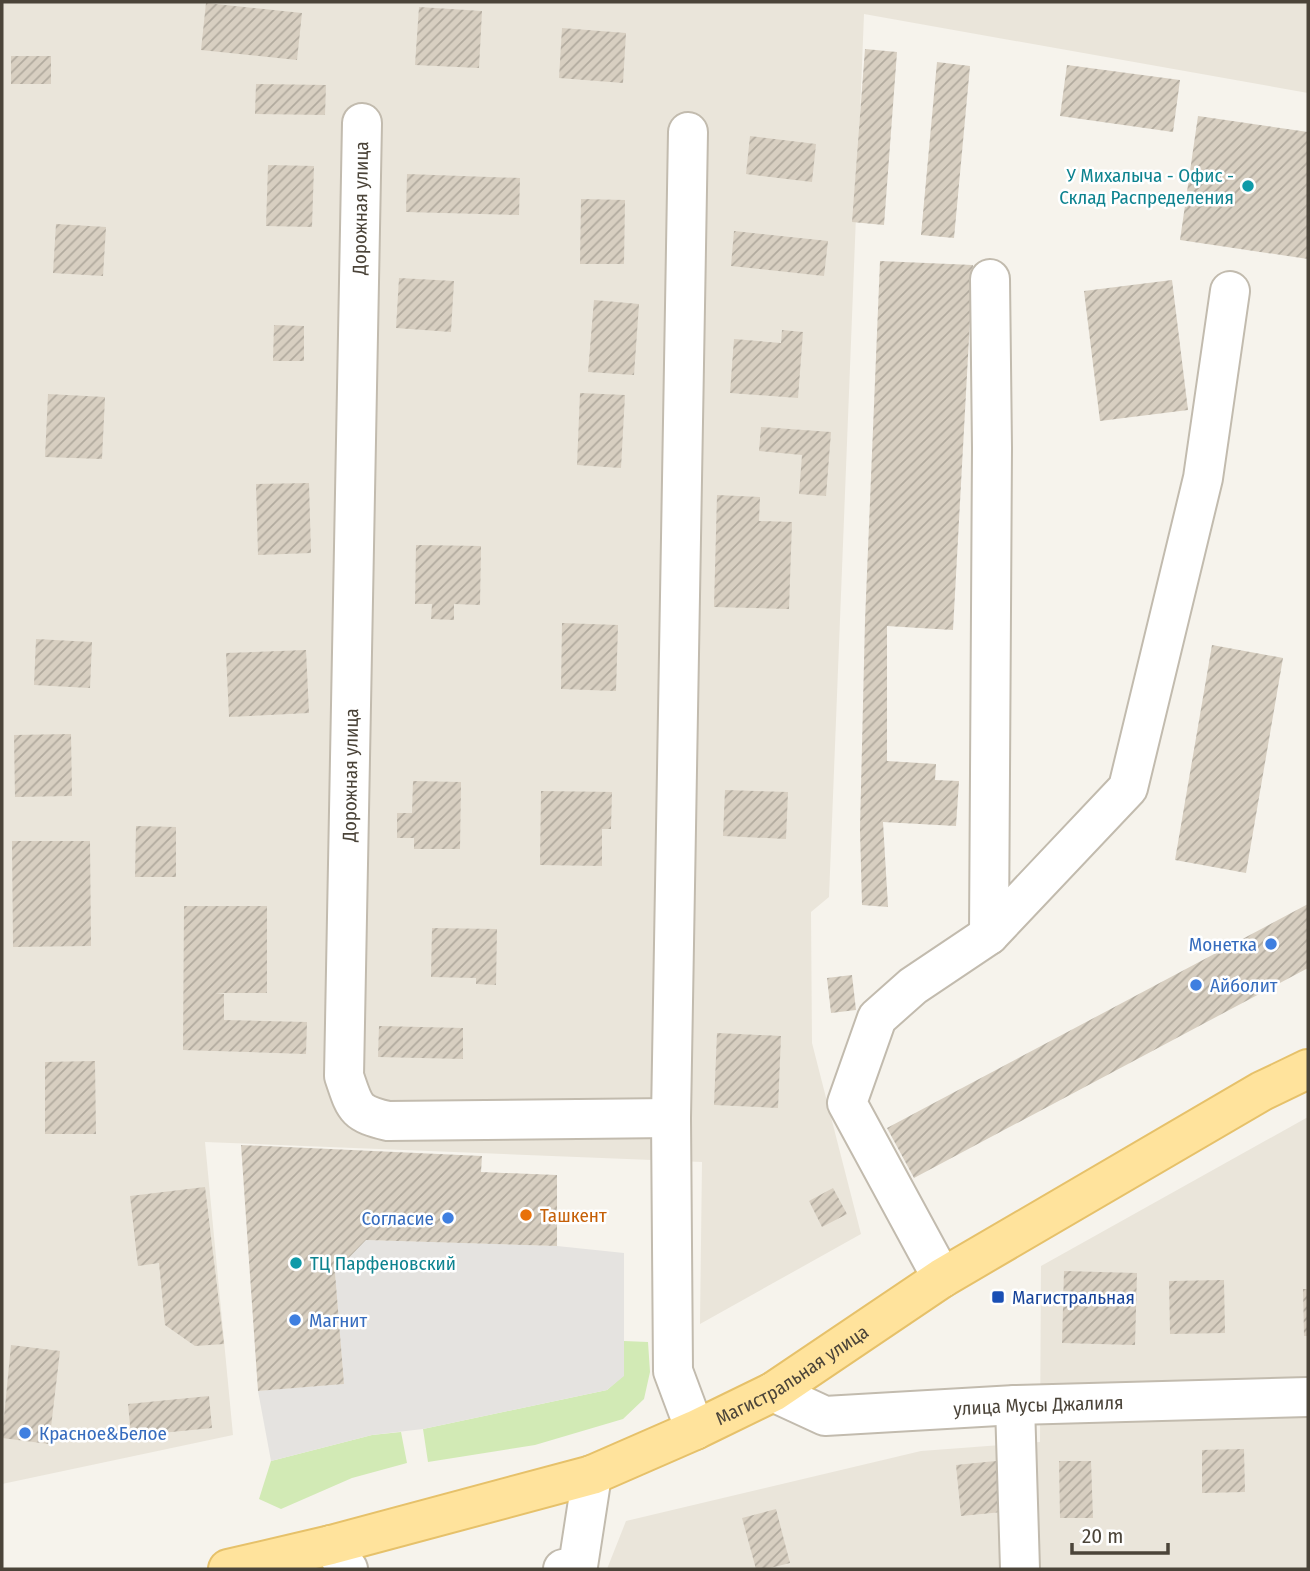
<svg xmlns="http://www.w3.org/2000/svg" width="1310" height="1571" font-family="'Fira Sans Condensed',sans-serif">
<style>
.residential{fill:#eae5da}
.green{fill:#d2eab5}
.parking{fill:#e5e3e0}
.building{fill:url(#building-hatch)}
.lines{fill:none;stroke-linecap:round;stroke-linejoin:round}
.minor-casing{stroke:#c2bbae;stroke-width:42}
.major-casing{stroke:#e6c16a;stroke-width:42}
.minor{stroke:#fff;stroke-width:38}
.major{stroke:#ffe39c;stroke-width:38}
.culture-dot{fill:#0f9aa8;stroke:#fff;stroke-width:2.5}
.shop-dot{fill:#3f7fe0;stroke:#fff;stroke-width:2.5}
.food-dot{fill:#e8710a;stroke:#fff;stroke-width:2.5}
.transit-dot{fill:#1a4fb4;stroke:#fff;stroke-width:2.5}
.labels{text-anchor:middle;stroke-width:5;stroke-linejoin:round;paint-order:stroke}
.culture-label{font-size:19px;fill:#0d838f;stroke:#fff;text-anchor:end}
.street-label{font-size:19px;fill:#4b4439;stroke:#fff}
.shop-label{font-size:19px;fill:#366cbe;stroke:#fff;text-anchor:start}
.food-label{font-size:19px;fill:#c56008;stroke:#fff;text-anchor:start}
.transit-label{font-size:19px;fill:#164399;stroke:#fff;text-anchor:start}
</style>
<defs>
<pattern id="building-hatch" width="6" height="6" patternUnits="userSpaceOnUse" patternTransform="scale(1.75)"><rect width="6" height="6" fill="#d8cfc1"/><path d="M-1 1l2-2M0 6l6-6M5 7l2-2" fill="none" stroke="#b1aa9e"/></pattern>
</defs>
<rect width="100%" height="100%" fill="#f6f3ec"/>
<!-- residential -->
<path class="residential" d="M2 2H1308V93L864 14 829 897 811 912 812 1043 861 1234 700 1324 702 1162 205 1142 233 1435 2 1484Z
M1308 1117V1569H607L626 1521 921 1451 1040 1442 1041 1266Z"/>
<!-- green -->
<path class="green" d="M624 1341 648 1342 650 1372 644 1399 623 1419 535 1445 428 1462 423 1429 607 1390 624 1375Z
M401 1432 407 1463 352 1478 281 1509 259 1499 271 1461 372 1435Z"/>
<!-- parking -->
<path class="parking" d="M366 1240 557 1246 624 1253V1376L607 1390 423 1429 372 1435 271 1461 258 1391 344 1384 335 1272Z"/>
<!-- building -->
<path class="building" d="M206 3 302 13 297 60 201 50Z
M419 7 482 11 479 68 415 65Z
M562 28 626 33 623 83 559 78Z
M865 49 897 52 884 225 852 222Z
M11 56H51V84H11Z
M937 62 970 66 954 238 921 235Z
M1067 65 1180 80 1173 132 1060 116Z
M256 84 326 85 325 115 255 114Z
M1198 116 1308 132V259L1180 240Z
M750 136 816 144 812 182 746 174Z
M268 165 314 166 312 227 266 226Z
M407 174 520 178 519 215 406 212Z
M581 199 625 200 624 264H580Z
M56 224 106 227 103 276 53 273Z
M734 231 828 241 824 276 731 266Z
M880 261 973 265 953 630 887 626V761L936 764 935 780 959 781 956 826 883 822 888 907 862 905 860 829 865 621Z
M399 278 454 281 451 332 396 328Z
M1172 280 1188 410 1100 421 1084 291Z
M594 300 639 304 634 375 588 372Z
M274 325 304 326V361H273Z
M782 330 803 332 798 398 730 393 734 339 781 343Z
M580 393 625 395 621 468 577 465Z
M48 394 105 397 102 459 45 457Z
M761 427 831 432 826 496 799 494 802 455 759 451Z
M309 483 311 553 258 555 256 484Z
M717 495 760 497 759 521 792 522 789 609 714 607Z
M416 545 481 546 480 605 454 604V620L431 619 432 604H415Z
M562 623 618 625 616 691 561 689Z
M36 639 92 642 90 688 34 685Z
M1212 645 1283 658 1246 873 1175 860Z
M306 650 309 713 229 717 226 653Z
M71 734 72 796 15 797 14 735Z
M413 781 461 782 460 849H414V838H397V813H412Z
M725 790 788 792 786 839 723 836Z
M541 791 612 792 611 829H602V866L540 865Z
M136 826 176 827V877H135Z
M12 841H90L91 946 13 947Z
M1308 904V968L914 1178 887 1128Z
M184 906H267V993H215L224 994V1020L307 1022 306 1054 183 1050Z
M432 928 497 929 496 985 476 984V978L431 977Z
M852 975 856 1010 831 1013 827 978Z
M379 1026 463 1028V1059L378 1057Z
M717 1033 781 1036 778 1108 714 1105Z
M95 1061 96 1134H45V1062Z
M241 1145 482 1156 481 1172 557 1175V1246L366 1240 335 1272 344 1384 258 1391Z
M205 1187 224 1344 195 1346 165 1325 159 1263 138 1266 130 1196Z
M833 1188 847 1214 822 1227 809 1201Z
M1064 1271 1137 1273 1135 1345 1062 1343Z
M1224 1280 1225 1333 1170 1334 1169 1281Z
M1303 1289H1308V1336H1304Z
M11 1345 60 1351 49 1444 2 1438Z
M209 1396 212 1428 131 1436 128 1404Z
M1244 1449 1245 1492 1202 1493V1450Z
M996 1461 1002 1512 961 1516 956 1465Z
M1059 1461H1091L1093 1518H1060Z
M776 1509 790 1563 766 1569H756L742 1518Z"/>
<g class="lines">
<!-- minor casing -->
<g class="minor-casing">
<g id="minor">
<path d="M362 123 344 1076C355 1108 354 1113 388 1121L671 1118"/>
<path d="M688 132 671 1118 673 1371 695 1430"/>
<path d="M989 935 992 448 990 279"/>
<path d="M942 1278 847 1103 877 1018 913 986 989 935 1128 788 1203 478 1230 291"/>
<path id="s1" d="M773 1392 825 1416 1015 1405 1308 1397"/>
<path d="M1015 1405 1020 1569"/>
<path d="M331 1545 348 1569"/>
<path d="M563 1569 578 1566 592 1475"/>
</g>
</g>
<!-- major casing -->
<g class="major-casing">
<g id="major">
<path id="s2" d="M228 1569 331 1545 592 1475 695 1430 773 1392 942 1278 1262 1091 1308 1069"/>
</g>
</g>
<!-- minor -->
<use href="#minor" class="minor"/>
<!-- major -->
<use href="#major" class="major"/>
</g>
<!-- markers -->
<g class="culture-dot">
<circle cx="1248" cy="186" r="7"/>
<circle cx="296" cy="1263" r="7"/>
</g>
<g class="shop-dot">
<circle cx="1271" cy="944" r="7"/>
<circle cx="1196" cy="985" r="7"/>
<circle cx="448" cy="1218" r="7"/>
<circle cx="295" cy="1320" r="7"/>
<circle cx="25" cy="1433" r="7"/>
</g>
<circle class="food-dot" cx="526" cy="1215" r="7"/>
<rect class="transit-dot" x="991" y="1290" width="14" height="14" rx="3.5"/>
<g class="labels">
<!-- culture labels -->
<g class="culture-label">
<text x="1234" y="182">У Михалыча - Офис -<tspan x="1234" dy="22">Склад Распределения</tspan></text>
<text x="310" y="1270" text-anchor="start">ТЦ Парфеновский</text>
</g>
<!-- street labels -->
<g class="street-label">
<text transform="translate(360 208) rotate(-89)" y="7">Дорожная улица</text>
<text transform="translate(350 775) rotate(-89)" y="7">Дорожная улица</text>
<text dy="7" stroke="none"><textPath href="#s2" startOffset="600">Магистральная улица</textPath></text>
<text dy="7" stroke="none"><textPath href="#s1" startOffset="271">улица Мусы Джалиля</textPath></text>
</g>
<!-- shop labels -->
<g class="shop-label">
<text x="1257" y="951" text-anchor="end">Монетка</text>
<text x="1210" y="992">Айболит</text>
<text x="434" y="1225" text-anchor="end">Согласие</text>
<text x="309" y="1327">Магнит</text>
<text x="39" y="1440">Красное&amp;Белое</text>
</g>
<!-- food labels -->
<g class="food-label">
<text x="540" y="1222">Ташкент</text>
</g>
<!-- transit labels -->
<g class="transit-label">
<text x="1012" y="1304">Магистральная</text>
</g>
</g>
<!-- border -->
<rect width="1310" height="1571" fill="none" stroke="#4b4439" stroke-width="7"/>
<!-- scale -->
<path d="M1072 1543v10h96v-10" fill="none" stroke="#4b4439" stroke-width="3.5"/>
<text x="1082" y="1543" font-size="21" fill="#4b4439" stroke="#ffffff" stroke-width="5" paint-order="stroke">20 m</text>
</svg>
